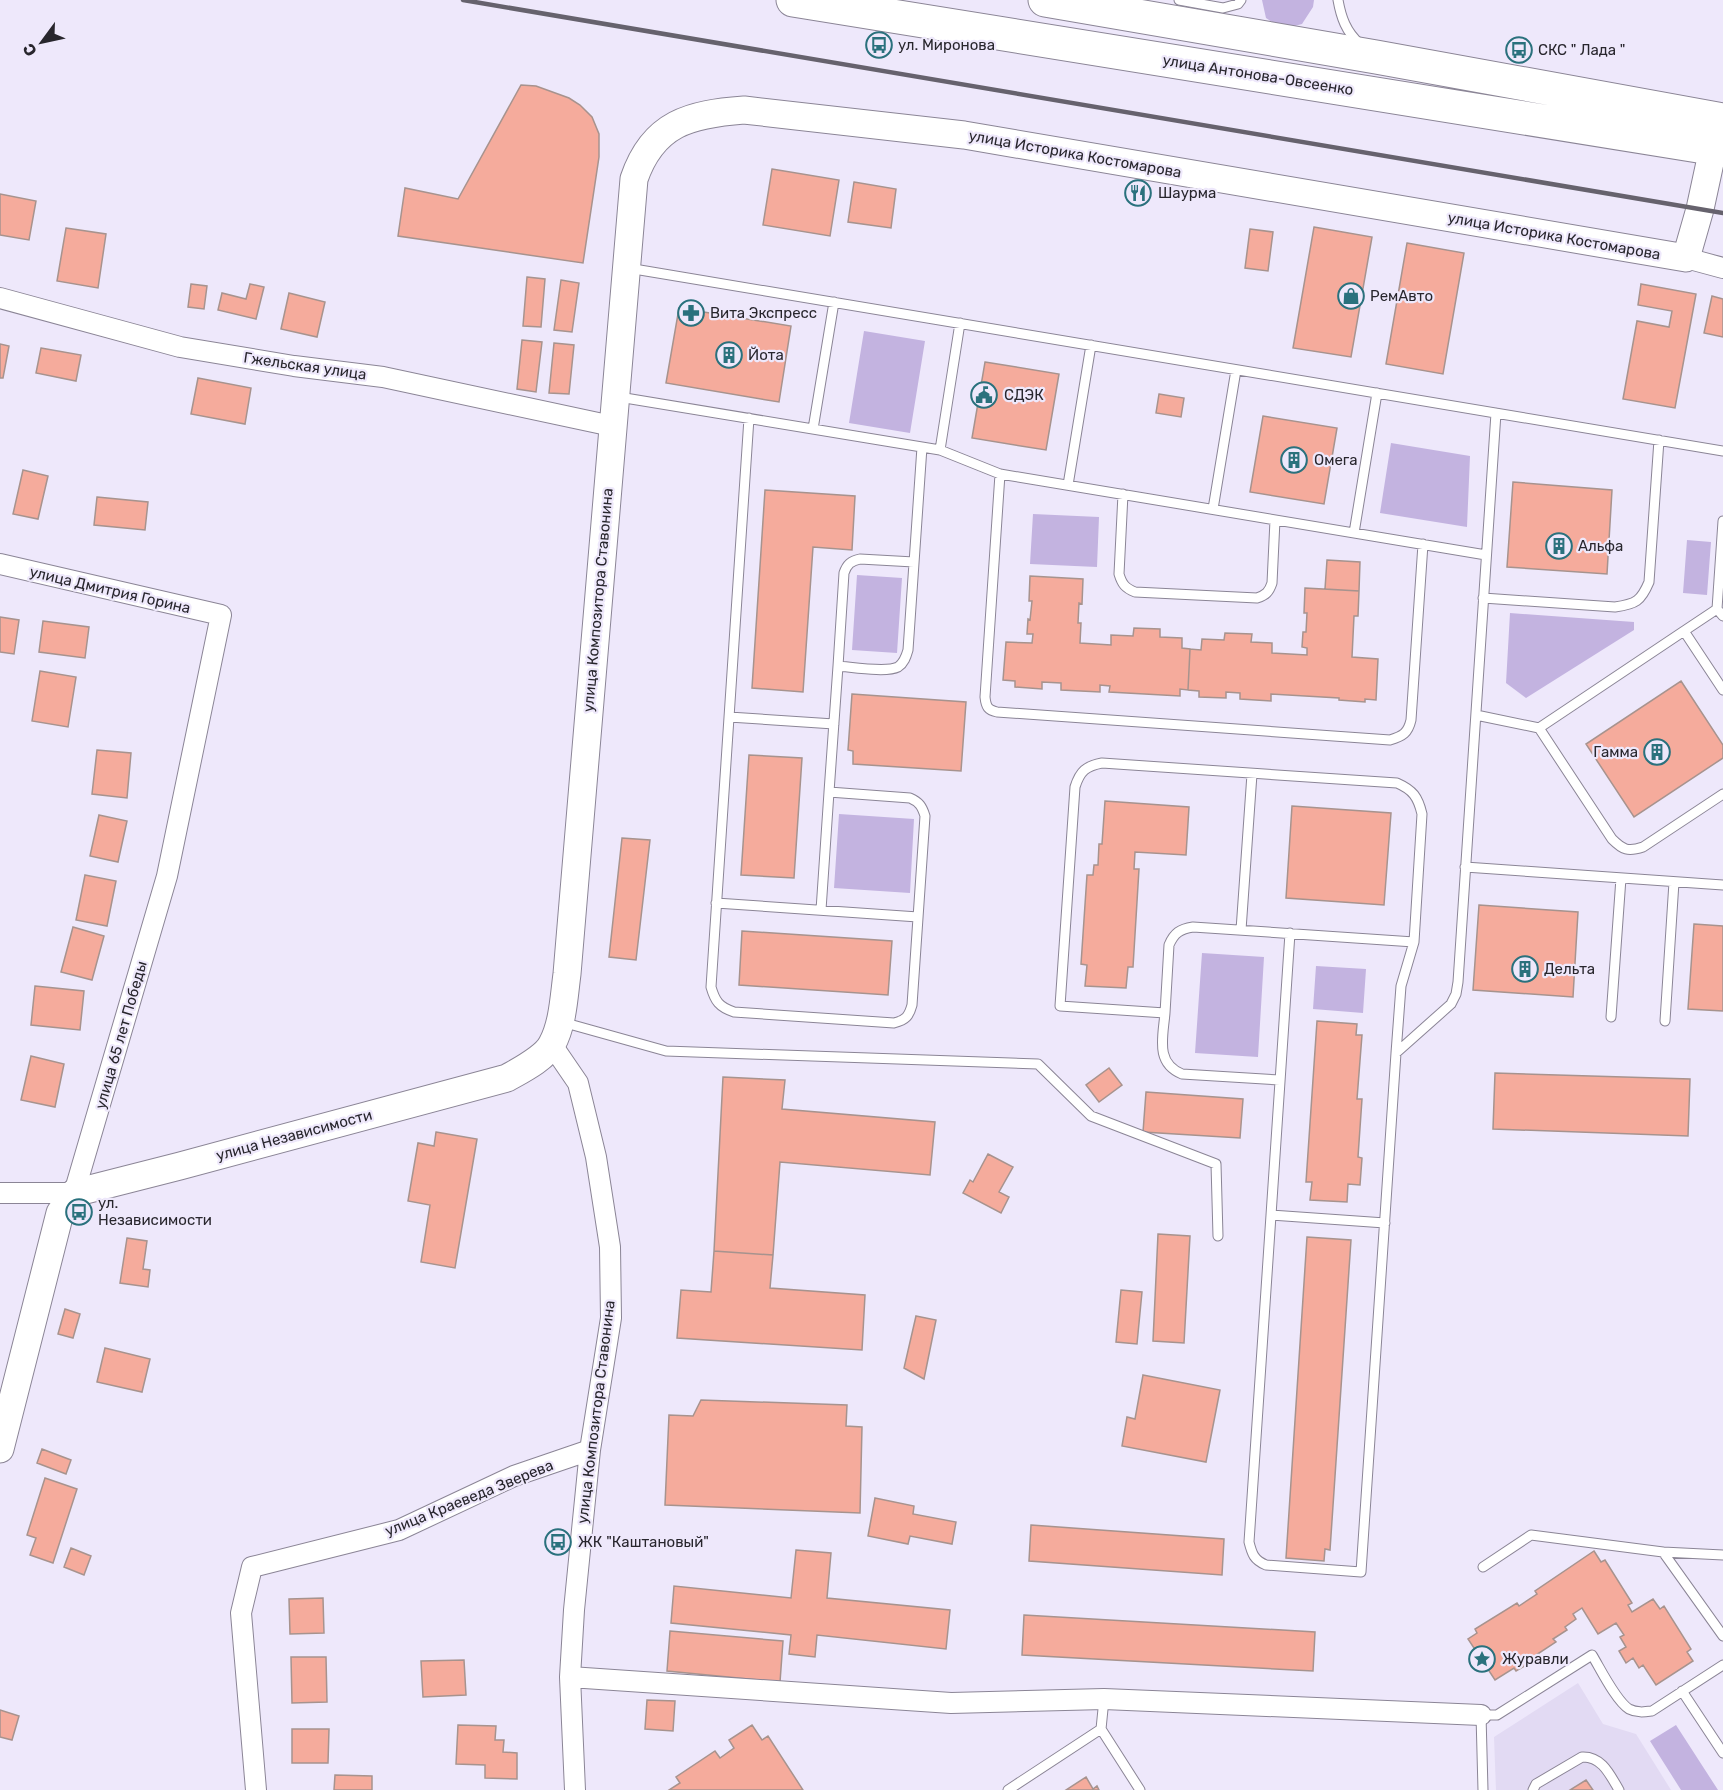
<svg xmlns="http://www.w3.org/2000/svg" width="1723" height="1790" font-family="Rubik,sans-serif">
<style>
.built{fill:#e2daf3}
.green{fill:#c3b3e0}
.building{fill:#f5ab9c;stroke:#a7938e;stroke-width:1.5}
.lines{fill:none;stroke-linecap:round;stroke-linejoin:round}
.lane-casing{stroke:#8b8596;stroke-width:11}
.street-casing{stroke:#8b8596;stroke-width:22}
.secondary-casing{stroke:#8b8596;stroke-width:29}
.highway-casing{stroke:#8b8596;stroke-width:35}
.lane{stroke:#fff;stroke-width:9}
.street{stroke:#fff;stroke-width:20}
.secondary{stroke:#fff;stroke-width:27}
.highway{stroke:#fff;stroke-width:33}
.rail{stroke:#66626d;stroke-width:4.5}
.labels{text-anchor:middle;stroke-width:4.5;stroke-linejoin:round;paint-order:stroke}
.poi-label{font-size:15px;fill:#28262d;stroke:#eee8fb;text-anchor:start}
.street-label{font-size:15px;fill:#28262d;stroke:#eee8fb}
</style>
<rect width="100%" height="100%" fill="#eee8fb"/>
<!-- built -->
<path class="built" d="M1578 1683 1603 1724 1636 1734 1671 1790H1496L1494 1737Z"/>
<!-- green -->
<path class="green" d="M1262 0H1314L1313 7 1302 24 1283 29 1266 18Z
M864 331 925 341 910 433 849 423Z
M1391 443 1470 456 1467 527 1380 513Z
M1033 514 1099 517 1097 567 1030 564Z
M1687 540 1711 542 1707 595 1683 593Z
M857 575 902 578 897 653 852 650Z
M1510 613 1634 622V630L1526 698 1506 683Z
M839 814 914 819 910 893 834 888Z
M1202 953 1264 957 1258 1057 1195 1053Z
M1316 966 1366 969 1363 1013 1313 1009Z
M1676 1725 1718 1790H1681L1650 1741Z"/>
<!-- building -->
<path class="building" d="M521 85 536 86 569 98 580 105 592 117 599 134V157L583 263 398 236 405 188 458 199Z
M772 169 839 180 830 236 763 225Z
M854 182 896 189 891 228 848 222Z
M0 194 36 201 29 240 0 235Z
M1314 227 1372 237 1351 357 1293 348Z
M66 228 106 234 98 288 57 281Z
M1250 229 1273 232 1268 271 1245 268Z
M1407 243 1464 253 1443 374 1386 364Z
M527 277 545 279 541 327 523 326Z
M561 280 579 283 572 332 554 330Z
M191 284 207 286 204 309 188 307Z
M250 284 264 287 256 319 218 310 222 293 246 299Z
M1641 284 1696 294 1675 408 1623 399 1637 321 1669 327 1672 311 1638 305Z
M289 293 325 302 317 337 281 329Z
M1712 296 1723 299V337L1704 333Z
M679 308 791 326 779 402 666 383Z
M522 340 542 342 536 392 517 389Z
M554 343 574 345 569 394 549 393Z
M0 344 9 346 3 378H0Z
M41 348 81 355 76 381 36 373Z
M985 362 1059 374 1046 450 972 438Z
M198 378 251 388 245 424 191 414Z
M1159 394 1184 398 1181 417 1156 413Z
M1263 416 1337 428 1324 504 1250 492Z
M23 470 48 476 38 519 13 514Z
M1513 482 1612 490 1607 574 1507 567Z
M765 490 855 496 852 550 813 547 803 692 752 688Z
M97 497 148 502 145 530 94 525Z
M1327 560 1360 562 1359 591 1325 589Z
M1030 576 1083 579 1082 604 1079 603 1078 623H1081L1080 643 1111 645V635L1133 636 1134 628 1160 629V637L1182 638V648L1190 649 1188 690 1180 689V696L1109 692 1110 686 1100 685V692L1061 690V683L1042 682V689L1015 687V681L1003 680 1006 642 1032 643 1033 634H1027L1028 619 1030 620 1032 601H1029Z
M1305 588 1359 591 1358 616H1354L1352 657 1378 659 1376 700 1365 699V702L1339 700V698L1271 694V701L1240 699V693L1226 692V698L1199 697V691L1188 690 1190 649 1201 650 1202 639 1224 640 1225 633 1252 634 1251 642 1272 643V653L1307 655V648L1302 647 1303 632H1306L1307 613H1304Z
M0 617 19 620 14 654 0 652Z
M43 621 89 627 85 658 39 652Z
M40 671 76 677 68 727 32 721Z
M1681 681 1723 745V758L1634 817 1586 744Z
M852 694 966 702 961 771 853 764V751L848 750Z
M97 750 131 753 127 798 92 794Z
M749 755 802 758 794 878 741 875Z
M1105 801 1189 807 1186 855 1135 852 1134 869H1139L1133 967H1128L1126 988 1085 986 1087 965 1081 964 1087 875H1093L1094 865H1098L1099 844H1102Z
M1292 806 1391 813 1384 905 1286 898Z
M99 815 127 821 118 862 90 856Z
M622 838 650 840 636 960 609 957Z
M85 875 116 881 107 926 76 920Z
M1479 905 1578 912 1573 997 1473 990Z
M1694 924 1723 926V1011L1688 1009Z
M73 927 104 936 92 980 61 972Z
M742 931 892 941 888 995 739 985Z
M35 986 84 991 80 1030 31 1025Z
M1317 1021 1357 1024 1356 1035H1362L1357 1099H1362L1358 1157 1362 1158 1360 1185 1348 1184 1347 1202 1310 1200 1312 1182H1306Z
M31 1056 64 1064 55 1107 21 1100Z
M1109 1068 1122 1085 1099 1102 1086 1085Z
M1495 1073 1690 1079 1688 1136 1493 1129Z
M723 1077 785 1080 782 1109 935 1122 930 1175 780 1162 773 1255 714 1251Z
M1146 1092 1243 1099 1240 1138 1143 1132Z
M436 1132 477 1139 455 1268 421 1262 430 1205 408 1201 418 1143 434 1146Z
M988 1154 1013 1167 999 1192 1009 1197 1001 1213 963 1193 970 1180 973 1182Z
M1158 1234 1190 1236 1184 1343 1153 1341Z
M1307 1237 1351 1240 1330 1550 1325 1549 1324 1561 1286 1558Z
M127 1238 147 1241 143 1269 150 1270 148 1287 120 1283Z
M714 1251 773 1255 770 1288 865 1295 862 1350 677 1338 681 1290 711 1292Z
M1121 1290 1142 1292 1137 1344 1116 1342Z
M65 1309 80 1314 73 1338 58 1334Z
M916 1316 936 1320 924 1379 904 1368Z
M105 1348 150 1359 142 1392 97 1382Z
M1143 1375 1220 1390 1206 1462 1122 1446 1127 1417 1135 1419Z
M701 1400 847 1405 846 1426 862 1427 860 1513 665 1505 669 1415 693 1416Z
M42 1449 71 1460 66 1474 37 1463Z
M45 1478 77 1489 53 1563 30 1555 36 1538 27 1535Z
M875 1498 914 1506 913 1514 956 1522 952 1544 910 1536 908 1544 868 1536Z
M1031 1525 1224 1539 1222 1575 1029 1561Z
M71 1548 91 1556 84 1575 64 1567Z
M796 1550 831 1553 827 1598 950 1610 946 1649 817 1635 815 1657 789 1654 791 1635 671 1623 674 1586 791 1598Z
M1594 1551 1601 1562 1605 1560 1632 1603 1628 1605 1632 1612 1653 1599 1660 1609 1664 1606 1691 1649 1687 1652 1693 1661 1656 1685 1643 1665 1639 1668 1633 1658 1626 1663 1619 1651 1626 1647 1620 1637 1624 1635 1616 1623 1598 1634 1582 1608 1573 1614 1576 1619 1565 1627 1567 1630 1553 1639 1556 1642 1536 1655 1538 1658 1516 1671 1514 1668 1495 1680 1468 1639 1477 1633 1475 1629 1517 1603 1519 1606 1537 1594 1535 1591Z
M323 1598 324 1633 290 1634 289 1599Z
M1024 1615 1315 1632 1313 1671 1022 1655Z
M670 1631 783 1641 780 1682 667 1671Z
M291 1657H326L327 1702 292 1703Z
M464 1660 466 1695 423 1697 421 1661Z
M647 1700 675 1701 673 1731 645 1729Z
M0 1710 19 1716 12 1740 0 1737Z
M458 1725 496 1726 495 1740H504L503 1752 517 1753V1779L485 1778V1765L456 1764Z
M752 1725 762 1740 768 1736 803 1790H669L680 1783 676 1777 715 1751 720 1758 734 1748 729 1740Z
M292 1729H329L328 1763H292Z
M335 1775 372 1776V1790H334Z
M1086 1777 1093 1789 1097 1786 1099 1790H1066Z
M1586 1780 1593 1790H1570Z"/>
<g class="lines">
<!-- lane casing -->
<g class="lane-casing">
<path id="lane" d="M1179 0 1223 8 1238 4 1241 0
M1338 0C1341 17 1346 32 1360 44
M628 268 1723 451
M619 397 940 450 1000 474 1486 555
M749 418 711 987C715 1001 719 1007 734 1012L894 1023C906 1020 909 1016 912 1005L925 816C922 806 919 802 910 798L829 792 838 666C852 667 886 673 898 667 904 663 906 657 908 650L922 447
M813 429 834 302
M940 450 960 323
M1000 474 985 697C986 707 988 710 997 712L1390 740C1403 736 1408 733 1411 720L1423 544
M1068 485 1091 345
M1123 494 1119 574C1122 584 1125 588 1135 592L1257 598C1266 595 1269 592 1272 583L1275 520
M1213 509 1236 370
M1723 521 1717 609 1723 616
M1354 533 1377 393
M1483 598 1615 607C1636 604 1641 601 1649 582L1659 440
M1684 631 1717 609
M838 666 844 573C847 564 851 561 860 559L914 562
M1476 715 1539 728 1612 839C1623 850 1628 852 1643 847L1723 794
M729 717 834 724
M1539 728 1684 631 1723 690
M1465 867 1723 885
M716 903 918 917
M821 910 829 792
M1241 930 1252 774
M1290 933 1249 1542C1252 1554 1254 1560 1266 1565L1361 1572 1396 1053 1451 1004 1456 994 1458 982 1496 413
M1165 1013C1163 1037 1155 1063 1182 1074L1280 1080
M1611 1017 1621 878
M1665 1021 1674 882
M562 1022 666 1051 1038 1064 1091 1116 1216 1164 1218 1236
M1396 1053 1401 986 1414 942 1422 814C1418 797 1413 790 1397 783L1102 763C1086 766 1080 771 1075 787L1060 1006 1165 1013 1169 945C1174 933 1180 929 1193 927L1414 942
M1271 1215 1385 1223
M1663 1552 1723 1636
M1483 1567 1531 1535 1663 1552 1723 1555
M1682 1691 1723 1753
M1101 1729 1140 1790
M1008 1790 1101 1729 1104 1699
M1483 1790 1481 1715H1497L1592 1655C1600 1668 1616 1701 1629 1709 1637 1713 1644 1712 1652 1711L1723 1665
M1533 1790 1536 1784 1582 1757C1602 1756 1610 1775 1619 1790"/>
</g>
<!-- street casing -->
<g class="street-casing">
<path id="street" d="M1686 258 1723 268
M0 298 180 347 294 366 383 377 612 426
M0 564 221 615 167 876 74 1193H0
M552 1045 578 1083 596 1157 610 1247 611 1318 590 1450 574 1610 570 1677 575 1790
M570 1677 951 1703 1104 1699 1481 1715
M256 1790 241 1613 252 1567 399 1530 514 1476 590 1450"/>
</g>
<!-- secondary casing -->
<g class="secondary-casing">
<path id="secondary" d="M0 1449 60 1213 74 1193 180 1166 507 1078C521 1070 545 1058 552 1044 563 1024 564 996 567 974L634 179C653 123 690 114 744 110L964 135 1686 258 1700 209 1717 130"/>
</g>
<!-- highway casing -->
<g class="highway-casing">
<path id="highway" d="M793 0 1723 150
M1045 0 1376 57 1723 120"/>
</g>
<!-- lane -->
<use href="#lane" class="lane"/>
<!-- street -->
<use href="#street" class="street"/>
<!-- secondary -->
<use href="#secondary" class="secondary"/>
<!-- highway -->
<use href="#highway" class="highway"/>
<!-- rail -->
<path class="rail" d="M463 0 1723 213"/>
</g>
<!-- icons -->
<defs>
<g id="bus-ring" transform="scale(1.35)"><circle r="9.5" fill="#eee8fb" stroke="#2a717d" stroke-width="1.5"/><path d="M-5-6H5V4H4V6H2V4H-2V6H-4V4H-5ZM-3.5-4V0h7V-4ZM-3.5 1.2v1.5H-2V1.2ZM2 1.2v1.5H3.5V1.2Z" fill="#2a717d"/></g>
<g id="restaurant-ring" transform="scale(1.35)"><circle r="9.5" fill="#eee8fb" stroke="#2a717d" stroke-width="1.5"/><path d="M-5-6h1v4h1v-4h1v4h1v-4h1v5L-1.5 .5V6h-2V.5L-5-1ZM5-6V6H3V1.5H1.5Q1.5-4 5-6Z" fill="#2a717d"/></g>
<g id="shop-ring" transform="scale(1.35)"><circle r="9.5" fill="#eee8fb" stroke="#2a717d" stroke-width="1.5"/><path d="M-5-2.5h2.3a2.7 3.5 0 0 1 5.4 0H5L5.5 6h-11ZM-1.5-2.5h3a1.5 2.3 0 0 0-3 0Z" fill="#2a717d"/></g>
<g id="pharmacy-ring" transform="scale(1.35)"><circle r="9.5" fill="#eee8fb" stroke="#2a717d" stroke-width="1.5"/><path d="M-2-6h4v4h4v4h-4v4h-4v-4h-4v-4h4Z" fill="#2a717d"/></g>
<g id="building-ring" transform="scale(1.35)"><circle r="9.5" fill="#eee8fb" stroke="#2a717d" stroke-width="1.5"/><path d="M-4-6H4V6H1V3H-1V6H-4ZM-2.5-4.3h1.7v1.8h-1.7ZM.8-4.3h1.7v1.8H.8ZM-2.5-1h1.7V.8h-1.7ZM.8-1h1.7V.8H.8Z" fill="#2a717d"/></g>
<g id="civic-ring" transform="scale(1.35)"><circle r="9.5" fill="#eee8fb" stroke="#2a717d" stroke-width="1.5"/><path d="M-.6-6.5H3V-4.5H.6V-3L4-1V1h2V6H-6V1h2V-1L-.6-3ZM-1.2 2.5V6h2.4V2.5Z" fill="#2a717d"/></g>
<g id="sight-ring" transform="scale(1.35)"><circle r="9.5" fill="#eee8fb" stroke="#2a717d" stroke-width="1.5"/><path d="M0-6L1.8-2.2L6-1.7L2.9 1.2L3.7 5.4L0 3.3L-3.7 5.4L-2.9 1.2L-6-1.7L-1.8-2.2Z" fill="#2a717d"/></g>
</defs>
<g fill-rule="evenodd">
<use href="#bus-ring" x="879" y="45"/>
<use href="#bus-ring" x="1519" y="50"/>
<use href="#restaurant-ring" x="1138" y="193"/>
<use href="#shop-ring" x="1351" y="296"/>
<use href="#pharmacy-ring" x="691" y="313"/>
<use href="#building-ring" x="729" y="355"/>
<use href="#civic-ring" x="984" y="395"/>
<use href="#building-ring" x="1294" y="460"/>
<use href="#building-ring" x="1559" y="546"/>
<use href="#building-ring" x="1657" y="752"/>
<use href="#building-ring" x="1525" y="969"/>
<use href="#bus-ring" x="79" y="1212"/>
<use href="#bus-ring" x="558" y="1542"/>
<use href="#sight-ring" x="1482" y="1659"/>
</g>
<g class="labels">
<!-- poi labels -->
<g class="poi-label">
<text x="898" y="50">ул. Миронова</text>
<text x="1538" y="55">СКС " Лада "</text>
<text x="1158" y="198">Шаурма</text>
<text x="1370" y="301">РемАвто</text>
<text x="710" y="318">Вита Экспресс</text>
<text x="748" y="360">Йота</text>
<text x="1004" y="400">СДЭК</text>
<text x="1314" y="465">Омега</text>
<text x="1578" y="551">Альфа</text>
<text x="1638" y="757" text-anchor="end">Гамма</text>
<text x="1544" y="974">Дельта</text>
<text x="98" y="1208">ул.<tspan x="98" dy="17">Независимости</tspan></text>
<text x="578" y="1547">ЖК "Каштановый"</text>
<text x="1502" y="1664">Журавли</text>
</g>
<!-- street labels -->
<g class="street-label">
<text transform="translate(1258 75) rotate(9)" y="5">улица Антонова-Овсеенко</text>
<text transform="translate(1075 154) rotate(10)" y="5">улица Историка Костомарова</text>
<text transform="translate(1554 236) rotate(10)" y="5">улица Историка Костомарова</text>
<text transform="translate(305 366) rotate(8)" y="5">Гжельская улица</text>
<text transform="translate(110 590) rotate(13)" y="5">улица Дмитрия Горина</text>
<text transform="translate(598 600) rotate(-85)" y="5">улица Композитора Ставонина</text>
<text transform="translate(121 1035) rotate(-74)" y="5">улица 65 лет Победы</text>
<text transform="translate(294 1135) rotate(-15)" y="5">улица Независимости</text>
<text transform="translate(596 1412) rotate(-83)" y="5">улица Композитора Ставонина</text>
<text transform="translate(469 1498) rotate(-22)" y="5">улица Краеведа Зверева</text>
</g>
</g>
<!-- north arrow -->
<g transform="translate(42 42) rotate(237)" stroke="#eee8fb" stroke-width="4.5" paint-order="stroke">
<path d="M0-4.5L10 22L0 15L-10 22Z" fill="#28262d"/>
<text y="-9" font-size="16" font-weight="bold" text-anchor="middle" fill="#28262d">С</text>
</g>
</svg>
